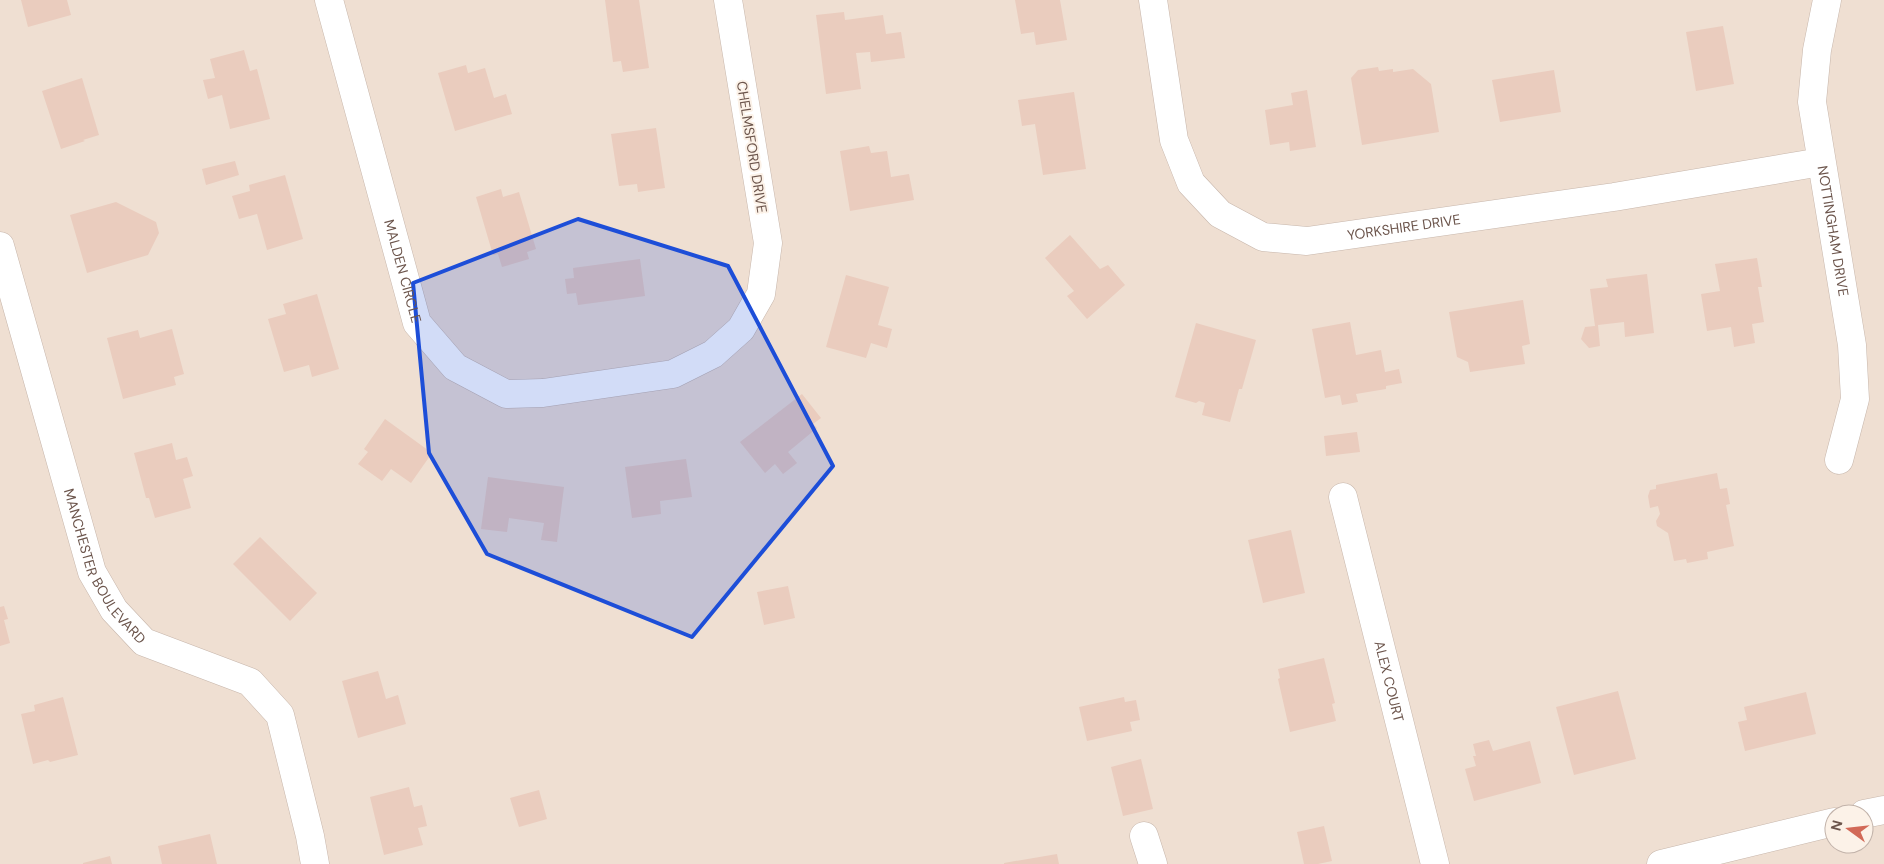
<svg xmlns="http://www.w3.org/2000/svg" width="1884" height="864" font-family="'DM Sans',sans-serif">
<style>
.residential{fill:#efdfd2;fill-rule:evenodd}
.building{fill:#eaccbe}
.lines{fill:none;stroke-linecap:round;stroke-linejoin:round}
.minor-casing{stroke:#c7b6ab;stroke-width:29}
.minor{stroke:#fff;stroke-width:28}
.marked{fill:#1d4ed8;fill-opacity:0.2;stroke:#1d4ed8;stroke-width:4;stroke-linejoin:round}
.labels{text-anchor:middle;stroke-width:4;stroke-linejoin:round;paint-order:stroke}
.street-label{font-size:14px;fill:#6c554c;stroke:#fcf2e8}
</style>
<rect width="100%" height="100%" fill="#f8eee2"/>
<!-- residential -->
<path class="residential" d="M0 0H1884V864H0ZM1834 814H1864V844H1834Z"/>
<!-- building -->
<path class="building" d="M21 0H67L71 15 28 27Z
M605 0H639L649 68 623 72 621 61 613 62Z
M1015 0H1060L1067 40 1036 45 1034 32 1021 34Z
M844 12 845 20 883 15 886 34 901 32 905 58 871 62 870 52 856 53 861 89 826 94 816 15Z
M1723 26 1734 84 1696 91 1686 32Z
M244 50 250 71 257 69 270 119 230 129 222 95 208 99 203 80 215 78 210 59Z
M466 65 468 73 485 68 494 98 506 94 512 114 455 131 438 73Z
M1378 67 1379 71 1393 69V72L1413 69 1431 84 1439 132 1362 145 1351 78 1358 70Z
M1554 70 1561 112 1500 122 1492 80Z
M82 78 99 135 83 140 85 141 61 149 42 91Z
M1307 90 1316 147 1290 151 1289 142 1270 145 1265 110 1293 105 1291 93Z
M1074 92 1086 169 1043 175 1035 124 1022 126 1018 100Z
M656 128 665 188 638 192 637 184 619 186 611 134Z
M869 146 871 153 887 151 891 177 909 174 914 200 850 211 840 151Z
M235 161 239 175 206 185 202 169Z
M285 175 303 239 267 250 257 214 239 219 232 196 250 191 249 185Z
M501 189 503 197 519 192 536 249 527 252 529 259 502 267 498 254 493 255 476 197Z
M116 202 156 222 159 233 148 255 87 273 70 215Z
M1070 235 1100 269 1108 265 1125 285 1087 319 1067 296 1074 291 1045 258Z
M1757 258 1762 287H1758L1764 322 1752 324 1755 343 1734 347 1731 327 1707 331 1701 294 1720 291 1715 264Z
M640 259 645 296 578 305 576 293 567 294 565 279 574 278 573 268Z
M1647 274 1654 333 1625 337 1624 322 1598 325 1600 346 1589 348 1581 339 1585 327 1595 326 1590 289 1608 287 1606 279Z
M846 275 889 287 878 325 892 329 887 348 871 343 866 358 826 347Z
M317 294 339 369 312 377 309 365 284 372 268 319 286 314 283 304Z
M1523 300 1530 344 1522 346 1525 364 1470 372 1468 362 1457 357 1449 312Z
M1350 322 1356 355 1381 350 1385 372 1399 369 1402 383 1386 386V389L1356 394 1358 402 1342 405 1340 395 1325 398 1312 329Z
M1196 323 1256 340 1242 389H1239L1230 422 1202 415 1205 403 1199 401 1196 403 1175 397Z
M172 329 184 374 174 377 176 385 123 399 107 338 138 330 140 338Z
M802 394 821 418 813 424 817 428 788 452 797 463 783 474 775 464 765 473 740 442Z
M385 419 432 453 411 483 391 469 382 481 358 464 368 452 364 449Z
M1357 432 1360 452 1326 456 1324 436Z
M172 443 176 460 187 457 193 476 183 479 191 508 155 518 149 498H146L134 453Z
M686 459 692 497 660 501 661 514 632 518 625 467Z
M1717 473 1720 489 1727 488 1730 504 1726 505 1734 546 1707 552 1708 559 1687 563 1686 559 1674 561 1668 533 1657 526 1656 521 1660 514 1658 506 1650 508 1648 496 1650 490 1656 489V485Z
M488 477 564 487 557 542 541 540 544 523 509 518 507 532 481 529Z
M1291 530 1305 593 1263 603 1248 540Z
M260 537 317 593 290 621 233 564Z
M788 586 795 618 764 625 757 592Z
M4 606 8 619 4 620 10 643 0 646V607Z
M1324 658 1335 703 1332 704 1336 721 1290 732 1278 679 1280 678 1278 669Z
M378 671 386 699 398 695 406 724 358 738 342 681Z
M1618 691 1636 759 1574 775 1556 707Z
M1806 692 1816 734 1745 751 1738 722 1747 720 1744 707Z
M63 697 78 755 50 762 48 760 33 764 21 714 35 711 34 705Z
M1124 697 1125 702 1136 700 1140 720 1130 722 1132 731 1087 741 1079 707Z
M1489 740 1493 751 1530 741 1541 783 1474 801 1465 769 1476 766 1473 756H1476L1473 744Z
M1141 759 1153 809 1123 816 1111 767Z
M409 787 414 807 422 805 427 826 418 828 423 845 384 855 370 797Z
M539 790 547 819 519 827 510 798Z
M1324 826 1332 861 1318 864H1304L1297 832Z
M210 834 217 864H162L158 846Z
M1057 854 1059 864H1004V863Z
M110 856 112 864H83V863Z"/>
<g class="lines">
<!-- minor casing -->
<g class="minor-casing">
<g id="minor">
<path id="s1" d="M329 0 417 323 455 367 506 394 543 393 673 374 713 354 741 329 761 294 768 243 728 0"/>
<path id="s2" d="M1153 0 1174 140 1191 183 1220 214 1263 237 1307 241 1614 197 1821 162"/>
<path id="s3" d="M1827 0 1817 50 1812 102 1852 345 1855 399 1839 460"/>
<path id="s4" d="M0 246 92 572 114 610 144 642 250 682 280 715 310 836 315 864"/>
<path id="s5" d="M1343 497 1435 864"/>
<path d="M1864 814 1884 810"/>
<path d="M1144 836 1153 864"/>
<path d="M1661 864 1834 822"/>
</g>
</g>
<!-- minor -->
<use href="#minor" class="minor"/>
</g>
<!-- marked area -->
<path class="marked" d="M578 219 728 266 833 466 692 637 487 554 429 453 413 283Z"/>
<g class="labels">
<!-- street labels -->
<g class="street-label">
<text transform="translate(752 147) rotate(81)" y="5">CHELMSFORD DRIVE</text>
<text dy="5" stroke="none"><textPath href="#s2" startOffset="421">YORKSHIRE DRIVE</textPath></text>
<text dy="5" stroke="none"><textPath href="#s3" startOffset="234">NOTTINGHAM DRIVE</textPath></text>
<text dy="5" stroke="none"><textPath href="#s1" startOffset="281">MALDEN CIRCLE</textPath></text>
<text dy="5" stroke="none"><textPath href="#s4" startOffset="339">MANCHESTER BOULEVARD</textPath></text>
<text dy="5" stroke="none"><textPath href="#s5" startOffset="190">ALEX COURT</textPath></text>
</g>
</g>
<!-- north arrow -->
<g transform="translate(1849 829) rotate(285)"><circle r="24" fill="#fcf2e8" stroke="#c2b3aa"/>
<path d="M0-4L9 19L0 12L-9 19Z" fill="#d26957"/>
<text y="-8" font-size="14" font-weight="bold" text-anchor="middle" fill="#6c554c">N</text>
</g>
</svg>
